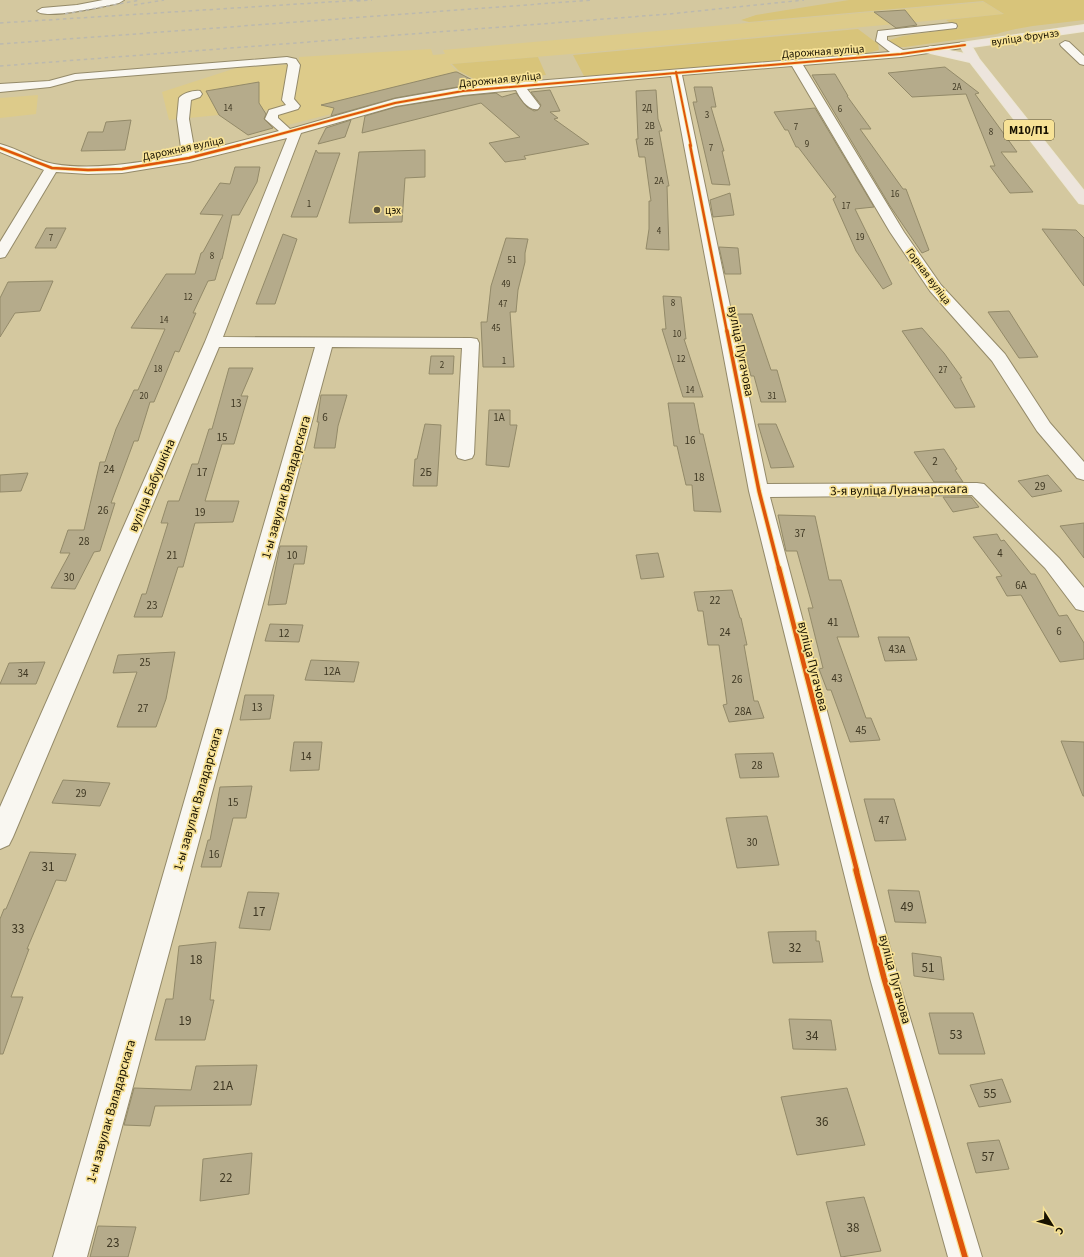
<svg xmlns="http://www.w3.org/2000/svg" width="1084" height="1257" font-family="'Source Sans 3',sans-serif">
<style>
.built{fill:#ddcb8a}
.green{fill:#d8c47a}
.building{fill:#b5ab8b;stroke:#938a69}
.lines{fill:none;stroke-linecap:round;stroke-linejoin:round}
.minor-casing{stroke:#948a69;stroke-width:2}
.major-casing{stroke:#ece6d4;stroke-width:2}
.minor{fill:#f9f7f1;fill-rule:evenodd}
.major{fill:#ede5dd;fill-rule:evenodd}
.rail{stroke:#bcb9ae;stroke-width:1.5;stroke-dasharray:3.5 3.5;stroke-linecap:butt}
.cycleway-far4-casing{stroke:#f7e296;stroke-width:3.5}
.cycleway-far3-casing{stroke:#f7e296;stroke-width:4}
.cycleway-far2-casing{stroke:#f7e296;stroke-width:5.5}
.cycleway-far1-casing{stroke:#f7e296;stroke-width:7}
.cycleway-casing{stroke:#f7e296;stroke-width:8}
.cycleway-far4{stroke:#de550b;stroke-width:2}
.cycleway-far3{stroke:#de550b;stroke-width:2.5}
.cycleway-far2{stroke:#de550b;stroke-width:3.5}
.cycleway-far1{stroke:#de550b;stroke-width:4.5}
.cycleway{stroke:#de550b;stroke-width:5.5}
.poi-dot{fill:#5a5238;stroke:#f7e296;stroke-width:1.5}
.labels{text-anchor:middle;stroke-width:3.5;stroke-linejoin:round;paint-order:stroke}
.far-number-label{font-size:9px;fill:#3f3823}
.far-street-label{font-size:11px;fill:#181200;stroke:#f7e296}
.far-poi-label{font-size:11px;fill:#181200;stroke:#f7e296;text-anchor:start}
.number-label{font-size:11px;fill:#3f3823}
.shield{fill:#f7e296;stroke:#5b502d;stroke-width:1}
.shield-label{font-size:12px;font-weight:bold;fill:#181200}
.street-label{font-size:13px;fill:#181200;stroke:#f7e296}
.near-number-label{font-size:13px;fill:#3f3823}
</style>
<rect width="100%" height="100%" fill="#d4c89f"/>
<!-- built -->
<path class="built" d="M984 2 1003 14 571 54 450 64 457 71 470 79 248 135 237 128 261 121 269 112 268 110 169 120 162 92 236 68 299 64V57L431 49 433 55 445 54 443 50Z
M38 95 36 114 0 118V98Z"/>
<!-- green -->
<path class="green" d="M849 0H1084V20C1055 24 1024 25 997 34L905 47H897L886 41 903 36 959 28 946 20 1004 14 983 1 749 22 741 20 756 15Z
M858 29 878 44 879 50 867 53 856 55 584 76 573 55Z
M538 57 546 75 505 79 506 82 431 90 474 79 459 71 452 64Z"/>
<!-- building -->
<path class="building" d="M905 10 917 25 896 28 874 12Z
M945 67 979 93 975 94 1017 152H1001L1033 192 1010 193 990 166H995L966 94 912 97 888 73Z
M455 72H457L480 84 463 86 395 98 331 116 334 108 321 105Z
M835 74 848 96H847L871 129H860L903 189H906L929 250 922 253 890 206 812 75Z
M259 82V103L266 114 264 119 273 128 248 135 219 115 206 91Z
M694 87H712L716 107H711L724 151H722L730 185 712 184 693 102H697Z
M550 90 560 111 550 112 558 118 554 119 589 144 524 156 526 159 505 162 489 143 520 137 481 103 362 133 365 116 396 107 463 96 496 93 502 97 516 93 527 107 534 111 538 110 541 105 531 92Z
M656 90 658 119 662 131H659L669 186H667L669 250 646 249 649 229V201H651L645 157H639L636 139H638L636 91Z
M815 108 874 207 855 209 892 284 883 289 856 251 833 199 836 197 798 147H796L788 130H785L774 112Z
M131 120 125 150 81 151 88 132H103L106 122Z
M351 120 345 137 318 144 326 128Z
M316 150 318 153H340L317 217H291Z
M425 150V177L405 178 402 222 349 223 359 152Z
M235 167H260L257 182 239 215H232L222 259H221L215 280 208 281 193 313H196L179 352 175 351 154 402H150L138 441H134L111 503H115L100 551 94 552 75 589 51 588 70 553H60L68 530H84L100 462H105L116 429 134 390H138L165 329 131 328 166 274H195L201 253 203 252 223 215 200 214 220 183 230 184Z
M730 193 734 215 713 217 710 200Z
M46 228H66L56 248H35Z
M1042 229 1076 230 1084 238V286Z
M283 234 297 239 275 304H256Z
M506 238 528 239 525 253V262L518 290 516 312H510L514 367H483L481 322H487L491 286Z
M719 247 738 248 741 274H725Z
M53 281 40 311 15 313 0 337V298L8 282Z
M663 296 681 297 686 339H684L703 397H683L662 329H666Z
M1009 311 1038 357 1019 358 988 312Z
M734 314H752L771 370H777L786 402H761L754 376H751Z
M922 328 944 353 962 378H960L975 407 955 408 902 331Z
M431 356H454L453 374H429Z
M229 368H253L241 396H248L234 444H222L205 501H239L233 522 195 523 183 567H178L162 617H134L142 594H146L168 523H161L168 501H179L192 464H198L209 429H212Z
M321 395H347L338 426 335 448H314L319 422H317Z
M668 403H694L700 434H703L721 512 694 511 692 485H686L677 446H674Z
M489 410H510V425H517L509 467 486 465Z
M425 424 441 425 437 486H413L415 459H417Z
M758 424H776L794 467 771 468Z
M944 449 957 469 955 470 963 482H934L914 452Z
M28 473 21 491 0 492V475Z
M1048 475 1062 491 1032 497 1018 481Z
M943 497H971L979 507 953 512Z
M778 515 815 516 829 580H841L859 637H837L866 718H871L880 740 850 742 831 690H827L819 669 823 668 808 608H813L797 551H786Z
M1084 523V558L1060 526Z
M997 534 1001 541 1004 540 1031 574H1035L1059 616 1067 615 1084 643V659L1060 662 1021 595 1007 596 996 577 1002 576 973 537Z
M280 546H307L304 564H294L286 604 268 605Z
M658 553 664 577 641 579 636 555Z
M732 590 740 618H741L747 645H744L754 701H758L764 718 729 722 723 705 727 704 719 645H708L703 611H698L694 592Z
M270 624 303 625 299 642 265 641Z
M878 637H909L917 660 885 661Z
M175 652 166 699 156 727H117L137 672 113 673 118 655Z
M311 660 359 662 354 682 305 680Z
M45 662 36 684H0L9 663Z
M245 695H274L270 719 240 720Z
M1061 741 1084 742V796H1083Z
M294 742H322L319 770 290 771Z
M773 753 779 777 740 778 735 754Z
M63 780 110 783 100 806 52 803Z
M252 786 246 818H233L221 867H201L208 840H210L220 787Z
M864 799H894L906 840 875 841Z
M767 816 779 865 737 868 726 818Z
M30 852 76 854 66 881 56 880 27 949H29L11 997H23L3 1054H0V919L4 909H6Z
M888 890 919 891 926 923 895 922Z
M248 892 279 893 270 930 239 928Z
M816 931V941H819L823 962 773 963 768 932Z
M216 942 210 1000H214L205 1040H155L166 999H173L179 946Z
M912 953 941 957 944 980 914 976Z
M929 1013H973L985 1054H939Z
M789 1019 831 1020 836 1050 793 1049Z
M257 1065 251 1105 155 1106 150 1126 124 1125 134 1088 191 1090 196 1066Z
M1002 1079 1011 1102 979 1107 970 1085Z
M847 1088 865 1145 797 1155 781 1097Z
M999 1140 1009 1169 976 1173 967 1143Z
M252 1153 249 1194 200 1201 203 1159Z
M864 1197 881 1251 841 1257 826 1202Z
M98 1226 136 1227 128 1257H90Z"/>
<g class="lines">
<!-- minor casing -->
<g class="minor-casing">
<path id="minor" d="M103 0H124L119 3C106 6 44 20 37 11L42 8 77 5Z
M952 23 956 24 957 26 956 28 887 36V40L903 50 965 42 970 45 969 47 901 57 803 65 904 232 941 285 1005 354 1050 423 1084 462V480L1077 478 1037 431 992 361 930 291 890 232 792 66 682 75 767 484 977 483 984 484 1059 558 1084 588V611L1076 609 1045 568 972 495 770 497 898 978 982 1257H948L870 978 749 491 671 76 527 89 540 106 538 109C528 111 520 98 516 90L463 95 396 106 301 133 223 337 471 338 477 339 479 343 474 454 472 458 465 460 458 458 456 454 462 348 332 347 87 1257H53L315 347H219L13 837 9 845 0 849V807L205 342 287 138 189 162 122 173 88 174 56 172 7 254 5 257 0 258V242L44 170 0 152V144C19 149 36 161 54 164 95 171 142 162 182 155L177 119 179 98C183 93 194 90 200 91L202 94 200 97 191 100 189 119 195 153 279 131 265 119 269 110 286 105 282 100 288 65 287 63 76 80 50 87 0 92V84L49 81 75 74 287 57 296 59 300 65 294 99 300 106 298 109 278 115V118L290 129 395 99 463 87 890 52 876 41 878 31Z
M1065 41 1069 42 1084 56V65L1080 64 1061 46 1060 44Z"/>
</g>
<!-- major casing -->
<g class="major-casing">
<path id="major" d="M1084 25V31L972 47 979 59 1084 191V204L1079 203 970 62 926 52 925 50 930 47 965 54 960 45 961 43Z"/>
</g>
<!-- minor -->
<use href="#minor" class="minor"/>
<!-- major -->
<use href="#major" class="major"/>
<!-- rail -->
<path class="rail" d="M357 1 372 0
M134 5 164 0
M65 14 140 0
M0 23 361 0
M0 44 593 0
M0 66 669 14 804 0"/>
<!-- cycleway-far4 casing -->
<g class="cycleway-far4-casing">
<path id="cycleway-far4" d="M676 72 691 146
M236 146 395 103 463 91 901 54 965 45"/>
</g>
<!-- cycleway-far3 casing -->
<g class="cycleway-far3-casing">
<path id="cycleway-far3" d="M690 145 727 332
M0 148 52 168 88 170 122 169 189 158 240 145"/>
</g>
<!-- cycleway-far2 casing -->
<g class="cycleway-far2-casing">
<path id="cycleway-far2" d="M727 331 759 491 779 569"/>
</g>
<!-- cycleway-far1 casing -->
<g class="cycleway-far1-casing">
<path id="cycleway-far1" d="M779 568 857 871"/>
</g>
<!-- cycleway casing -->
<g class="cycleway-casing">
<path id="cycleway" d="M856 870 884 978 965 1257"/>
</g>
<!-- cycleway-far4 -->
<use href="#cycleway-far4" class="cycleway-far4"/>
<!-- cycleway-far3 -->
<use href="#cycleway-far3" class="cycleway-far3"/>
<!-- cycleway-far2 -->
<use href="#cycleway-far2" class="cycleway-far2"/>
<!-- cycleway-far1 -->
<use href="#cycleway-far1" class="cycleway-far1"/>
<!-- cycleway -->
<use href="#cycleway" class="cycleway"/>
</g>
<!-- markers -->
<circle class="poi-dot" cx="377" cy="210" r="4"/>
<g class="labels">
<!-- far-number labels -->
<g class="far-number-label">
<text x="957" y="90">2А</text>
<text x="228" y="111">14</text>
<text x="647" y="111">2Д</text>
<text x="840" y="112">6</text>
<text x="707" y="118">3</text>
<text x="650" y="129">2В</text>
<text x="796" y="130">7</text>
<text x="991" y="135">8</text>
<text x="649" y="145">2Б</text>
<text x="807" y="147">9</text>
<text x="711" y="151">7</text>
<text x="659" y="184">2А</text>
<text x="895" y="197">16</text>
<text x="309" y="207">1</text>
<text x="846" y="209">17</text>
<text x="659" y="234">4</text>
<text x="860" y="240">19</text>
<text x="51" y="241">7</text>
<text x="212" y="259">8</text>
<text x="512" y="263">51</text>
<text x="506" y="287">49</text>
<text x="188" y="300">12</text>
<text x="673" y="306">8</text>
<text x="503" y="307">47</text>
<text x="164" y="323">14</text>
<text x="496" y="331">45</text>
<text x="677" y="337">10</text>
<text x="681" y="362">12</text>
<text x="504" y="364">1</text>
<text x="442" y="368">2</text>
<text x="158" y="372">18</text>
<text x="943" y="373">27</text>
<text x="690" y="393">14</text>
<text x="144" y="399">20</text>
<text x="772" y="399">31</text>
</g>
<!-- far-street labels -->
<g class="far-street-label">
<text transform="translate(1025 37) rotate(-8)" y="4">вуліца Фрунзэ</text>
<text transform="translate(823 51) rotate(-4)" y="4">Дарожная вуліца</text>
<text transform="translate(500 79) rotate(-6)" y="4">Дарожная вуліца</text>
<text transform="translate(183 148) rotate(-12)" y="4">Дарожная вуліца</text>
<text transform="translate(929 276) rotate(53)" y="4">Горная вуліца</text>
</g>
<!-- far-poi labels -->
<g class="far-poi-label">
<text x="385" y="214">цэх</text>
</g>
<!-- number labels -->
<g class="number-label">
<text x="236" y="407">13</text>
<text x="325" y="421">6</text>
<text x="499" y="421">1А</text>
<text x="222" y="441">15</text>
<text x="690" y="444">16</text>
<text x="935" y="465">2</text>
<text x="109" y="473">24</text>
<text x="202" y="476">17</text>
<text x="426" y="476">2Б</text>
<text x="699" y="481">18</text>
<text x="1040" y="490">29</text>
<text x="103" y="514">26</text>
<text x="200" y="516">19</text>
<text x="800" y="537">37</text>
<text x="84" y="545">28</text>
<text x="1000" y="557">4</text>
<text x="172" y="559">21</text>
<text x="292" y="559">10</text>
<text x="69" y="581">30</text>
<text x="1021" y="589">6А</text>
<text x="715" y="604">22</text>
<text x="152" y="609">23</text>
<text x="833" y="626">41</text>
<text x="1059" y="635">6</text>
<text x="725" y="636">24</text>
<text x="284" y="637">12</text>
<text x="897" y="653">43А</text>
<text x="145" y="666">25</text>
<text x="332" y="675">12А</text>
<text x="23" y="677">34</text>
<text x="837" y="682">43</text>
<text x="737" y="683">26</text>
<text x="257" y="711">13</text>
<text x="143" y="712">27</text>
<text x="743" y="715">28А</text>
<text x="861" y="734">45</text>
<text x="306" y="760">14</text>
<text x="757" y="769">28</text>
<text x="81" y="797">29</text>
<text x="233" y="806">15</text>
<text x="884" y="824">47</text>
<text x="752" y="846">30</text>
<text x="214" y="858">16</text>
</g>
<!-- shield labels -->
<rect class="shield" x="1004" y="120" width="50" height="20" rx="3"/>
<g class="shield-label">
<text x="1029" y="134">М10/П1</text>
</g>
<!-- street labels -->
<g class="street-label">
<text transform="translate(742 351) rotate(79)" y="5">вуліца Пугачова</text>
<text transform="translate(151 485) rotate(-67)" y="5">вуліца Бабушкіна</text>
<text transform="translate(285 487) rotate(-74)" y="5">1-ы завулак Валадарскага</text>
<text transform="translate(899 489) rotate(-1)" y="5">3-я вуліца Луначарскага</text>
<text transform="translate(814 666) rotate(76)" y="5">вуліца Пугачова</text>
<text transform="translate(197 799) rotate(-74)" y="5">1-ы завулак Валадарскага</text>
<text transform="translate(896 979) rotate(75)" y="5">вуліца Пугачова</text>
<text transform="translate(110 1111) rotate(-74)" y="5">1-ы завулак Валадарскага</text>
</g>
<!-- near-number labels -->
<g class="near-number-label">
<text x="48" y="871">31</text>
<text x="907" y="911">49</text>
<text x="259" y="916">17</text>
<text x="18" y="933">33</text>
<text x="795" y="952">32</text>
<text x="196" y="964">18</text>
<text x="928" y="972">51</text>
<text x="185" y="1025">19</text>
<text x="956" y="1039">53</text>
<text x="812" y="1040">34</text>
<text x="223" y="1090">21А</text>
<text x="990" y="1098">55</text>
<text x="822" y="1126">36</text>
<text x="988" y="1161">57</text>
<text x="226" y="1182">22</text>
<text x="853" y="1232">38</text>
<text x="113" y="1247">23</text>
</g>
</g>
<!-- north arrow -->
<g transform="translate(1052 1225) rotate(127)" stroke="#f7e296" stroke-width="3" paint-order="stroke">
<path d="M0-3L7 15L0 10L-7 15Z" fill="#181200"/>
<text y="-6" font-size="11" font-weight="bold" text-anchor="middle" fill="#181200">С</text>
</g>
</svg>
